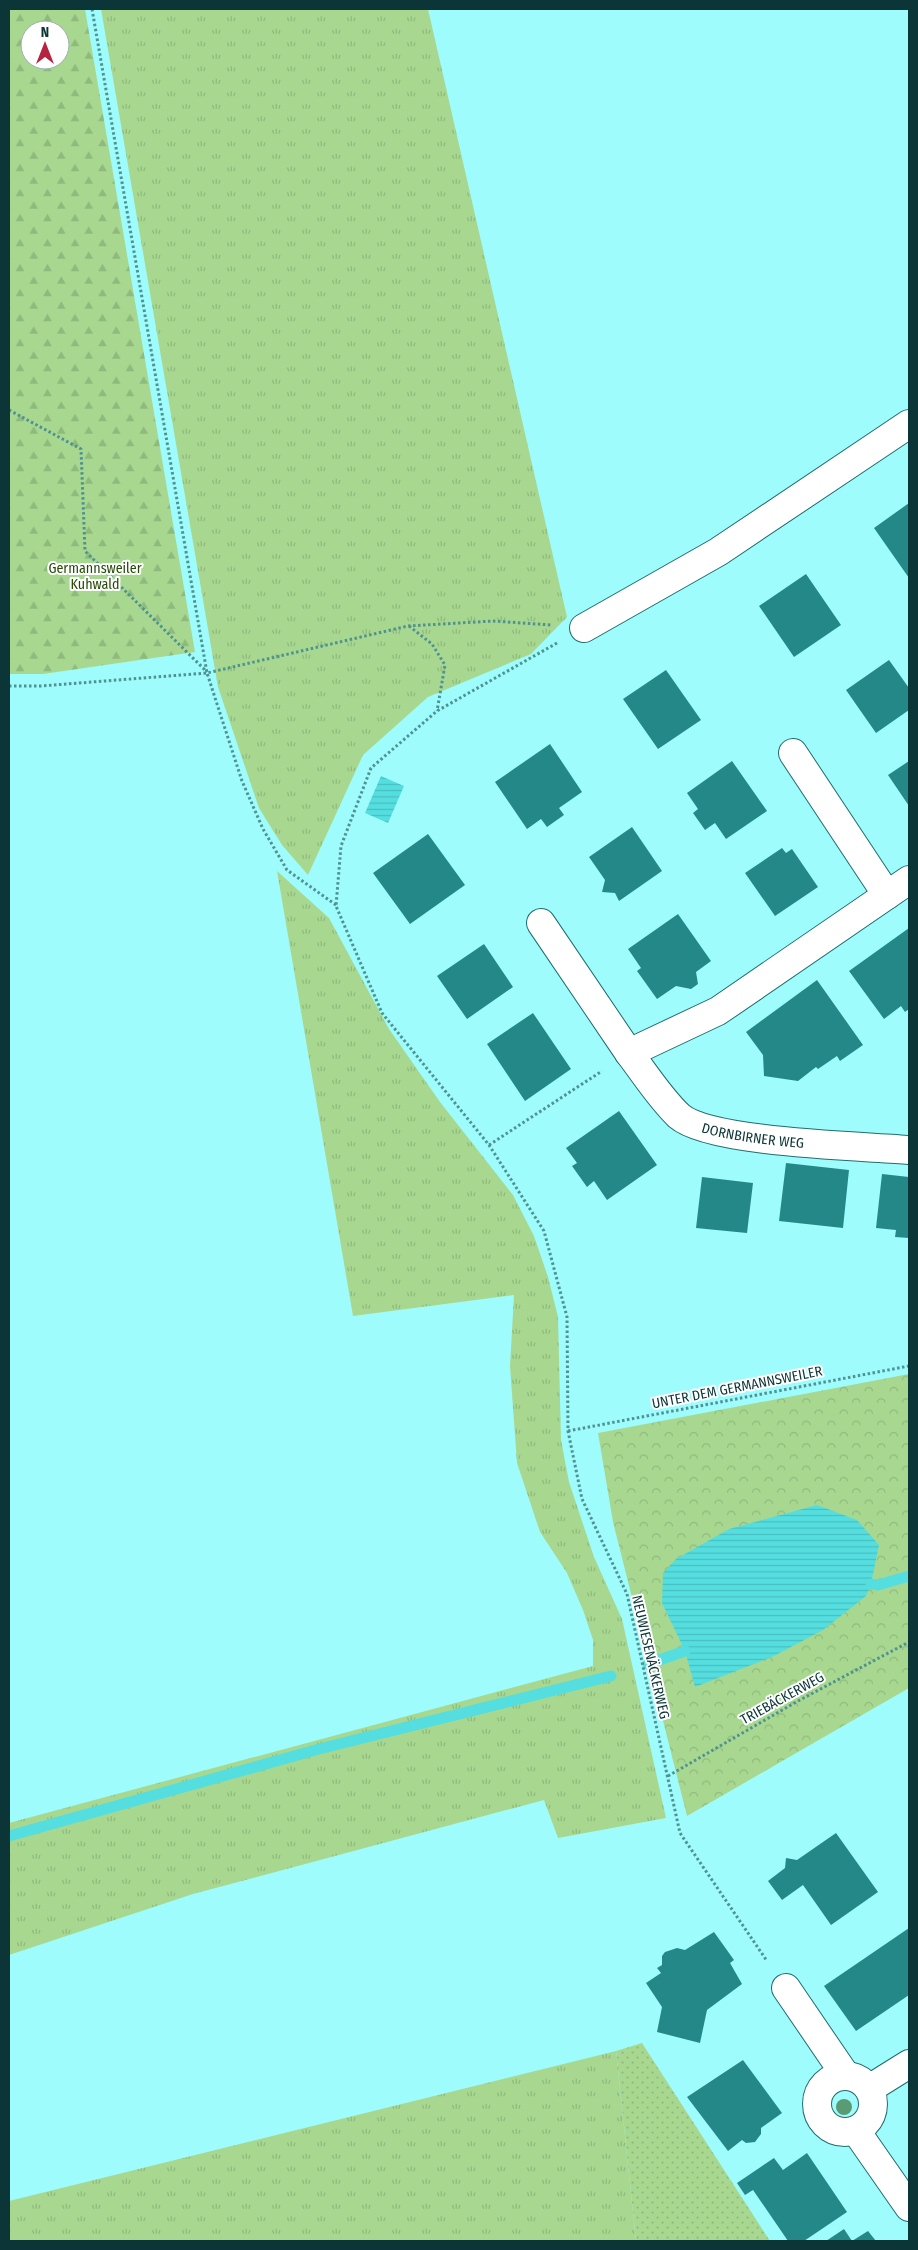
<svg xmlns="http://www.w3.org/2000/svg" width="918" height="2250" font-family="'Fira Sans Condensed',sans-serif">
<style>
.grass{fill:url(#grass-tufts)}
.forest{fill:url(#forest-firs);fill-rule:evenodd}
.park{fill:url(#park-crowns)}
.garden{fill:url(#garden-dots)}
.water{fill:url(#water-rules)}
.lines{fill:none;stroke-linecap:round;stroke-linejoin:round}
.stream{stroke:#55dedf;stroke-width:11}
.building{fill:#248889}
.minor-casing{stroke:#216c6d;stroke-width:30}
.path{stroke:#509292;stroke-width:3;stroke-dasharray:2.5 2.5;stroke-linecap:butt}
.minor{stroke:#fff;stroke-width:28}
.tree{fill:#5b9b74}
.labels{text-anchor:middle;stroke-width:4;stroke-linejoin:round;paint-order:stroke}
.park-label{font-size:14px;fill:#244c05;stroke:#fff}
.street-label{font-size:14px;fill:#0b3536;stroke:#fff}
</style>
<defs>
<pattern id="grass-tufts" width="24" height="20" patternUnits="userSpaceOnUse" patternTransform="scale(1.25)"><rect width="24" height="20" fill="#a8d890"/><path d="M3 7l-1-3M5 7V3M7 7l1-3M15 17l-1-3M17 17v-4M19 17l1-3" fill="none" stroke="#8fba7d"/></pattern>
<pattern id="forest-firs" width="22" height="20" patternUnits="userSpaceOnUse" patternTransform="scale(1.25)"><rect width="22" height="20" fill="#a8d890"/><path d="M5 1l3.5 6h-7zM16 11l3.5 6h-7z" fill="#8fba7d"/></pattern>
<pattern id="park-crowns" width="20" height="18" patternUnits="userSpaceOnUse" patternTransform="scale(1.25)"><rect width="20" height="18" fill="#a8d890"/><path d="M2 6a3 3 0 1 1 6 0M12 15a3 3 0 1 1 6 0" fill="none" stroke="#8fba7d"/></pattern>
<pattern id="garden-dots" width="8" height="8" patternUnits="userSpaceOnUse" patternTransform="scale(1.25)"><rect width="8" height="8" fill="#a8d890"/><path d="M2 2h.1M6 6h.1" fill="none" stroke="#8fba7d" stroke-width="1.8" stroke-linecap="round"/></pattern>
<pattern id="water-rules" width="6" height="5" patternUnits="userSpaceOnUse" patternTransform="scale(1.25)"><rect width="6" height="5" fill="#55dedf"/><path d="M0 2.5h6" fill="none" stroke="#49bfc0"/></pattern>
</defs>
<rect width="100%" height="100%" fill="#9efcfc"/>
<!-- grass -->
<path class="grass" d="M101 9H428L567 617 531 654 428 697 363 755 308 875 282 845 259 808 218 687Z
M277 871 329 918 389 1029 440 1102 513 1195 534 1236 548 1277 558 1317 561 1440 569 1482 594 1557 622 1619 666 1818 558 1838 544 1800 193 1894 9 1955V1823L593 1666V1640L583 1610 567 1573 540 1532 517 1463 510 1366 514 1295 353 1316Z
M616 2051 636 2241H9V2201Z"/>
<!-- forest -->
<path class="forest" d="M9 9H85L195 652 43 674H9ZM30 30H60V60H30Z"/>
<!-- park -->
<path class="park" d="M909 1374V1688L687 1816 613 1522 598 1433Z"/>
<!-- garden -->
<path class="garden" d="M642 2043 770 2241H636L616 2051Z"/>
<!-- water -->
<path class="water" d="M381 776 404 786 388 823 365 813Z
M817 1505 857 1520 879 1545 871 1584 866 1596 823 1630 774 1656 695 1687 685 1651 662 1603 663 1573 676 1559 729 1529Z"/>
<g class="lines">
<!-- stream -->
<path class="stream" d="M871 1584 878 1585 909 1576
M648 1664 685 1651
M9 1836 319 1749 611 1676"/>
</g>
<!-- building -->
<path class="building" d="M909 503V578L874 528Z
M806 574 841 625 794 657 759 606Z
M889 660 909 688V710L876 733 846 690Z
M666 670 701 720 658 749 623 699Z
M550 744 582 792 559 808 564 815 547 827 541 819 527 829 495 782Z
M732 761 767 811 726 839 715 823 705 830 693 813 698 809 687 793Z
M909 761V806L888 775Z
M632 827 662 871 619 901 615 893 602 892 605 880 589 857Z
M428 834 465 885 410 924 373 873Z
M782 848 786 853 792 849 818 887 775 916 745 873Z
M678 914 711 961 696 972 698 984 691 989 676 986 657 999 637 971 641 968 628 949Z
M909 928V1009L905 1012 901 1006 884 1019 849 971Z
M484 944 513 987 467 1019 437 976Z
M817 980 863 1045 840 1061 837 1056 818 1069 816 1067 798 1081 764 1076 763 1055 746 1032Z
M533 1013 571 1069 525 1101 487 1044Z
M619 1111 657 1165 607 1200 594 1181 587 1187 572 1166 577 1163 566 1148Z
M786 1163 849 1170 843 1228 779 1221Z
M882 1174 909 1177V1238L895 1237 896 1230 876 1228Z
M702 1177 753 1183 747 1233 696 1228Z
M836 1833 878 1892 831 1925 803 1885 782 1900 768 1881 785 1868 786 1858 797 1860Z
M909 1928V1995L856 2031 824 1986Z
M714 1932 734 1960 730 1963 742 1984 707 2010 700 2043 657 2032 662 2007 646 1983 661 1973 657 1968 662 1965V1956L665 1952 677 1948 685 1950Z
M743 2060 782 2113 761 2128V2134L755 2142 746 2143 742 2140 728 2151 687 2097Z
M807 2153 847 2212 804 2241H788L753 2190 745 2195 737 2183 774 2158 783 2170Z
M844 2229 852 2241 868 2231 876 2241H826Z"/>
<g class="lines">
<!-- minor casing -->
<g class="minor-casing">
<g id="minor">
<path d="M584 628 718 552 909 424"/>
<path d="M793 753 887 895"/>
<path id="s1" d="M909 880 718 1011 629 1053C645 1074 660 1098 679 1116 710 1143 863 1146 909 1150"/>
<path d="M541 923 629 1053"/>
<path d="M786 1988 846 2076"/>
<circle cx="845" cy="2104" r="28"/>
<path d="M869 2089 909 2064"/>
<path d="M856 2131 909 2207"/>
</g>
</g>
<!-- path -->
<path class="path" d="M92 9 207 673 242 781 263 829 287 870 336 905
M9 410 81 449 85 551 207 672
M409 626 432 644 445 665 437 711
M557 643 437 711 371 768 341 846 336 906 382 1013 489 1145 544 1231 567 1317 568 1431 582 1499 627 1594 680 1833 767 1961
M9 686H41L207 673 408 626 493 621 551 625
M489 1145 602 1071
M568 1431 909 1366
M668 1776 796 1702 909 1642"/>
<!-- minor -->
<use href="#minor" class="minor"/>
</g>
<!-- trees -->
<circle class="tree" cx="844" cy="2107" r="8"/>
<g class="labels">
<!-- park labels -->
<g class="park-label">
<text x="95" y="573">Germannsweiler<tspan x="95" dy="16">Kuhwald</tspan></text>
</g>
<!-- street labels -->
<g class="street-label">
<text dy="5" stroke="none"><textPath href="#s1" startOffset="488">DORNBIRNER WEG</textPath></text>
<text transform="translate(737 1387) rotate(-11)" y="5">UNTER DEM GERMANNSWEILER</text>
<text transform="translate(651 1657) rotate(77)" y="5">NEUWIESENÄCKERWEG</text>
<text transform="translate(782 1698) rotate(-29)" y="5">TRIEBÄCKERWEG</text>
</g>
</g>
<!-- border -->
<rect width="918" height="2250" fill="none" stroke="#0b3536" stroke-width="20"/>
<!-- north arrow -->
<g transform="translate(45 45)"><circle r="24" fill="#ffffff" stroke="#9daeaf"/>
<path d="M0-4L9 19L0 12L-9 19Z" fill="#b52341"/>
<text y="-8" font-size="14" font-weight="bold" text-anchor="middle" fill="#0b3536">N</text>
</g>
</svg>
